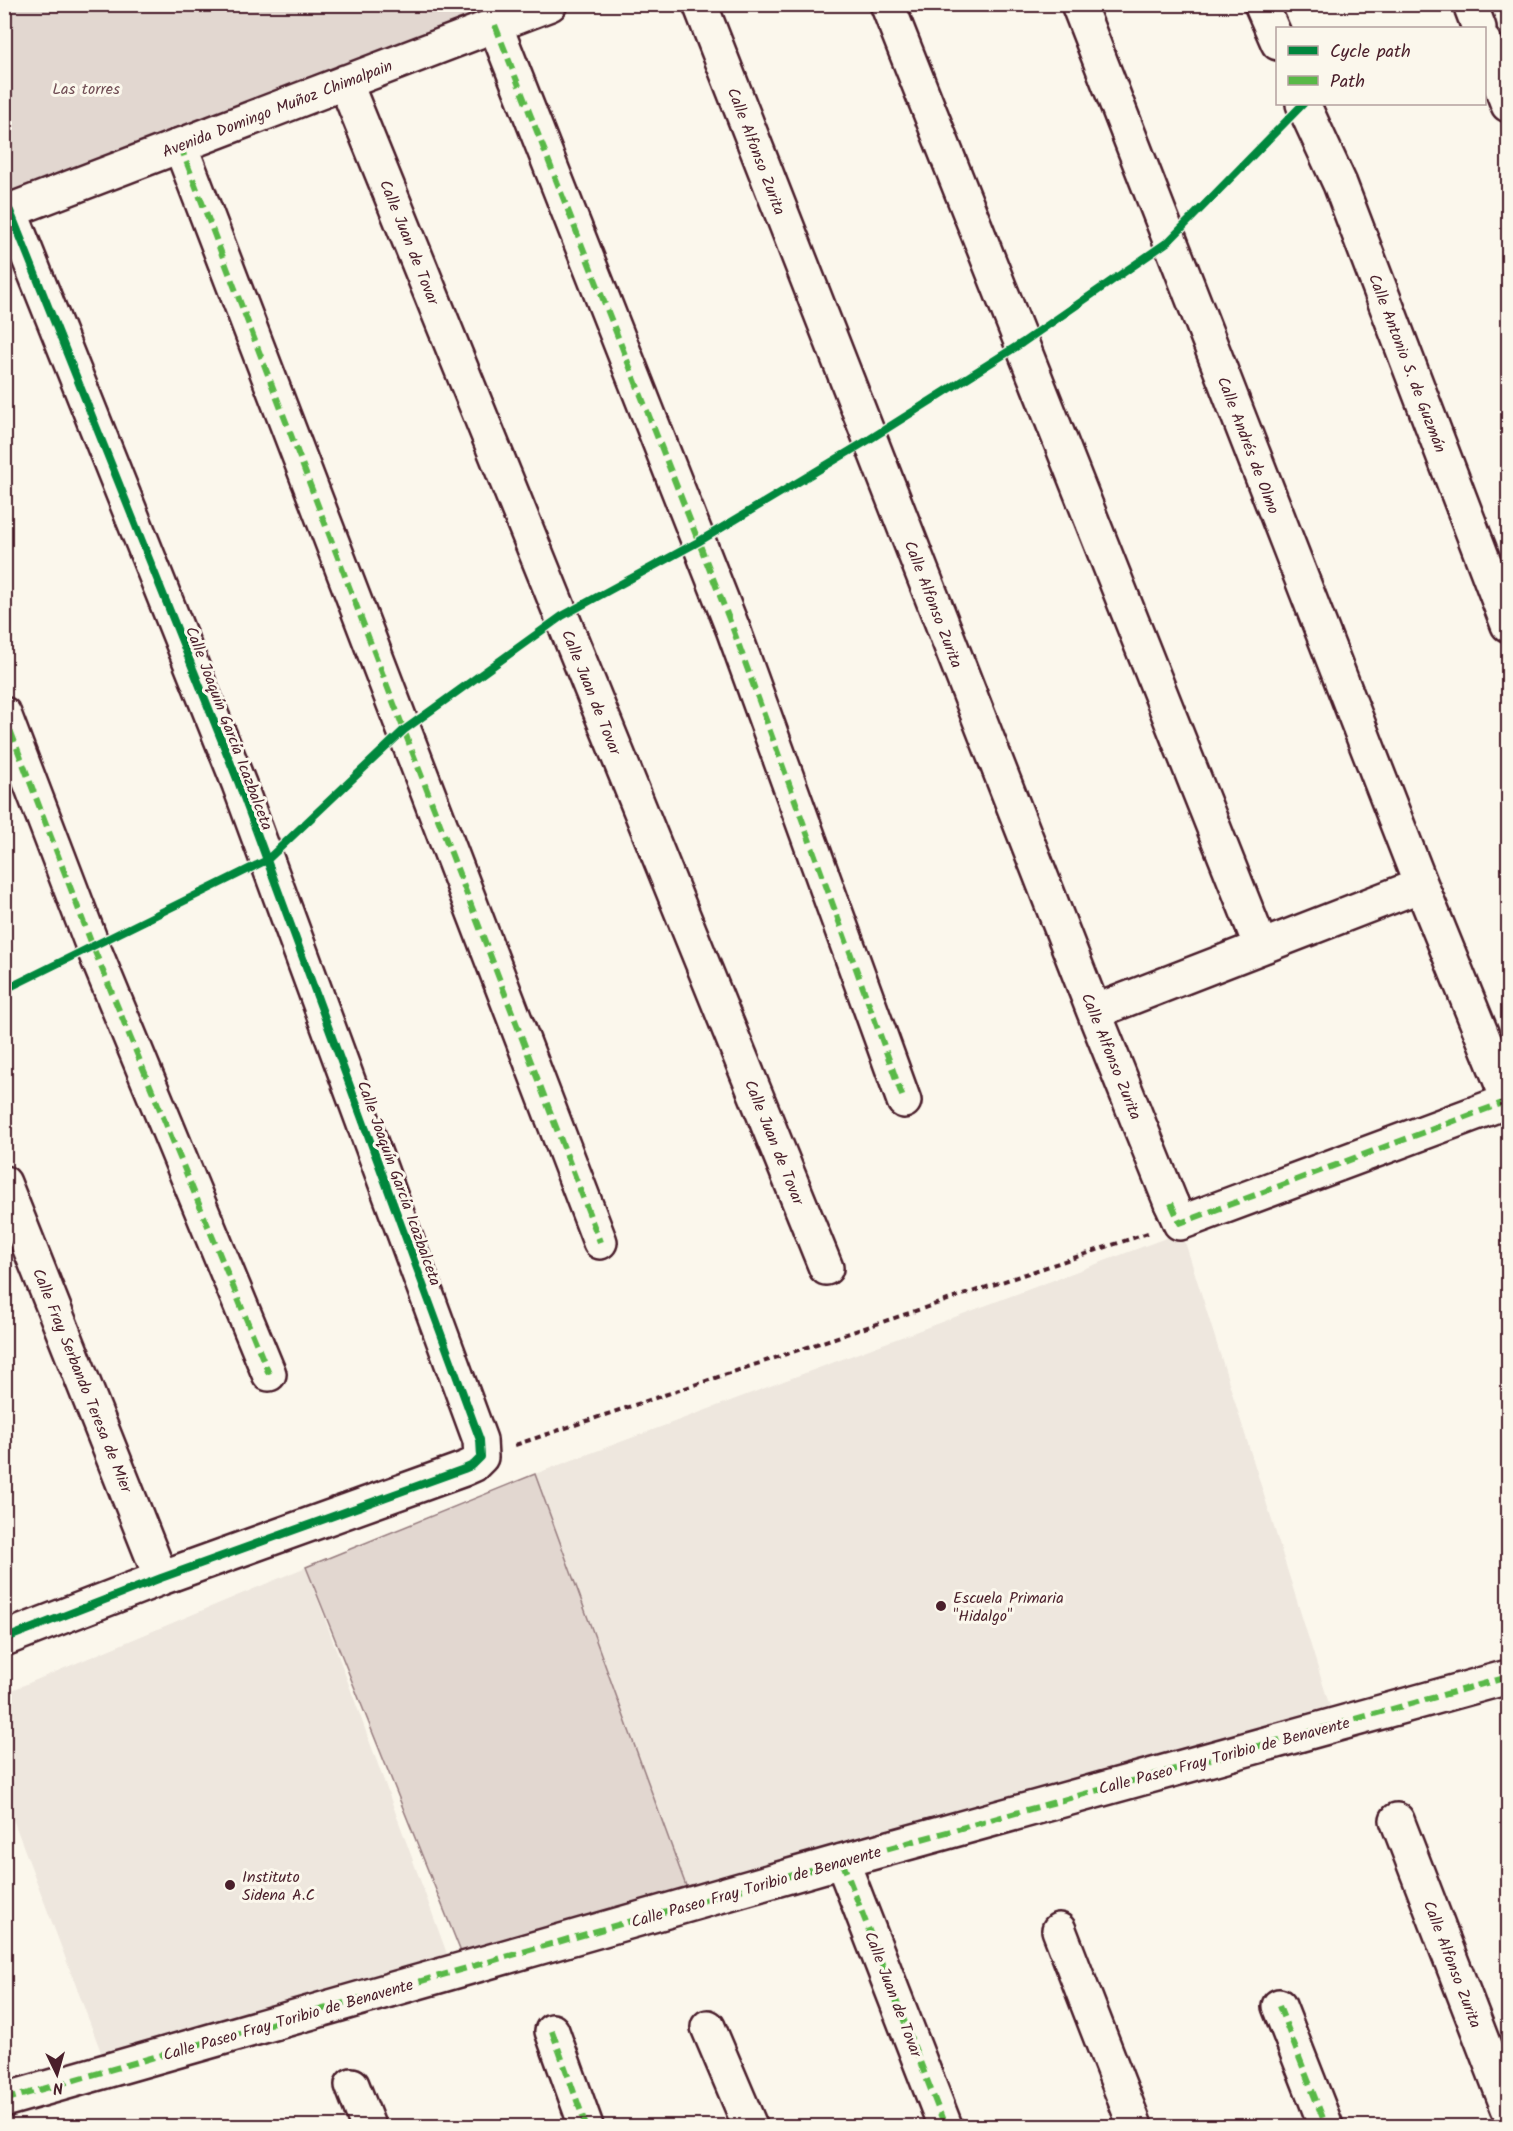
<svg xmlns="http://www.w3.org/2000/svg" width="1513" height="2131" font-family="Kalam,sans-serif">
<style>
.built{fill:#eee7de}
.green{fill:#e2d7d0;stroke:#967b7e;stroke-width:1.5}
.lines{fill:none;stroke-linecap:round;stroke-linejoin:round}
.pedestrian-casing{stroke:#4a1f2b;stroke-width:38}
.minor-casing{stroke:#4a1f2b;stroke-width:38}
.path{stroke:#4a1f2b;stroke-width:4;stroke-dasharray:6 4.5;stroke-linecap:butt}
.pedestrian{stroke:#fbf7ec;stroke-width:33}
.minor{stroke:#fbf7ec;stroke-width:33}
.quiet{stroke:#58b947;stroke-width:6;stroke-dasharray:12 6;stroke-linecap:butt}
.cycleway-casing{stroke:#fbf7ec;stroke-width:11}
.cycleway{stroke:#00873e;stroke-width:8}
.poi-dot{fill:#4a1f2b;stroke:#fbf7ec;stroke-width:2}
.labels{text-anchor:middle;stroke-width:6;stroke-linejoin:round;paint-order:stroke}
.park-label{font-size:16px;fill:#704d54;stroke:#fbf7ec}
.street-label{font-size:16px;fill:#4a1f2b;stroke:#fbf7ec}
.poi-label{font-size:16px;fill:#4a1f2b;stroke:#fbf7ec;text-anchor:start}
</style>
<rect width="100%" height="100%" fill="#fbf7ec"/>
<filter id="ink" filterUnits="userSpaceOnUse"><feTurbulence type="fractalNoise" baseFrequency=".0167" numOctaves="2"/><feDisplacementMap in="SourceGraphic" scale="12" xChannelSelector="R" yChannelSelector="G"/><feConvolveMatrix kernelMatrix="1 2 1 2 8 2 1 2 1" color-interpolation-filters="sRGB"/></filter>
<g filter="url(#ink)">
<!-- built -->
<path class="built" d="M1182 1232 1340 1739 693 1905 535 1474Z
M306 1567 454 1973 107 2068 5 1798V1693Z"/>
<!-- green -->
<path class="green" d="M5 5H535L5 207Z
M535 1474 693 1905 469 1972 306 1567Z"/>
<g class="lines">
<!-- pedestrian casing -->
<g class="pedestrian-casing">
<path id="pedestrian" d="M495 25 733 629 904 1101
M180 145 600 1242
M4 714 93 947 269 1374
M1171 1203 1180 1223 1508 1101
M842 1861 945 2126
M1279 2006 1326 2126
M552 2031 586 2126
M4 2100 842 1861 1508 1677"/>
</g>
<!-- minor casing -->
<g class="minor-casing">
<path id="minor" d="M700 4 1094 1012 1171 1203
M887 4 1261 947
M1078 4 1421 885 1508 1099
M1261 4 1278 43
M1470 4 1479 28
M1484 42 1508 105
M345 82 826 1268
M1303 104 1340 184 1508 625
M4 213 550 4
M1094 1012 1421 885
M4 1183 161 1578
M4 1639 161 1578 464 1469 473 1465 481 1457 480 1440 239 784 10 211
M1397 1820 1508 2108
M1059 1930 1135 2126
M708 2027 750 2126
M352 2085 368 2126"/>
</g>
<!-- path -->
<path class="path" d="M1198 212 1276 131
M1050 324 1140 262
M901 419 991 363
M729 524 841 456
M592 599 668 559
M432 710 533 637
M294 834 376 757
M123 932 235 876
M4 990 63 962
M515 1445 1148 1233"/>
<!-- pedestrian -->
<use href="#pedestrian" class="pedestrian"/>
<!-- minor -->
<use href="#minor" class="minor"/>
<!-- quiet -->
<path class="quiet" d="M495 25 733 629 904 1101
M180 145 600 1242
M4 714 93 947 269 1374
M1171 1203 1180 1223 1508 1101
M842 1861 945 2126
M1279 2006 1326 2126
M552 2031 586 2126
M4 2100 842 1861 1508 1677"/>
<!-- cycleway casing -->
<g class="cycleway-casing">
<path id="cycleway" d="M4 990 267 860 404 730 562 616 698 542 870 439 1022 343 1169 241 1303 104
M4 1639 161 1578 464 1469 473 1465 481 1457 480 1440 239 784 10 211"/>
</g>
<!-- cycleway -->
<use href="#cycleway" class="cycleway"/>
</g>
</g>
<!-- markers -->
<g class="poi-dot">
<circle cx="941" cy="1606" r="6"/>
<circle cx="230" cy="1885" r="6"/>
</g>
<g class="labels">
<!-- park labels -->
<g class="park-label">
<text x="86" y="94">Las torres</text>
</g>
<!-- street labels -->
<g class="street-label">
<text transform="translate(277 108) rotate(-21)" y="6">Avenida Domingo Muñoz Chimalpain</text>
<text transform="translate(757 151) rotate(69)" y="6">Calle Alfonso Zurita</text>
<text transform="translate(410 242) rotate(68)" y="6">Calle Juan de Tovar</text>
<text transform="translate(1408 363) rotate(69)" y="6">Calle Antonio S. de Guzmán</text>
<text transform="translate(1249 445) rotate(69)" y="6">Calle Andrés de Olmo</text>
<text transform="translate(934 604) rotate(69)" y="6">Calle Alfonso Zurita</text>
<text transform="translate(592 692) rotate(68)" y="6">Calle Juan de Tovar</text>
<text transform="translate(230 728) rotate(69)" y="6">Calle Joaquín García Icazbalceta</text>
<text transform="translate(1112 1056) rotate(68)" y="6">Calle Alfonso Zurita</text>
<text transform="translate(775 1142) rotate(68)" y="6">Calle Juan de Tovar</text>
<text transform="translate(400 1183) rotate(70)" y="6">Calle Joaquín García Icazbalceta</text>
<text transform="translate(83 1380) rotate(68)" y="6">Calle Fray Serbando Teresa de Mier</text>
<text transform="translate(1224 1755) rotate(-15)" y="6">Calle Paseo Fray Toribio de Benavente</text>
<text transform="translate(756 1886) rotate(-16)" y="6">Calle Paseo Fray Toribio de Benavente</text>
<text transform="translate(1453 1964) rotate(69)" y="6">Calle Alfonso Zurita</text>
<text transform="translate(894 1994) rotate(69)" y="6">Calle Juan de Tovar</text>
<text transform="translate(288 2019) rotate(-16)" y="6">Calle Paseo Fray Toribio de Benavente</text>
</g>
<!-- poi labels -->
<g class="poi-label">
<text x="953" y="1603">Escuela Primaria<tspan x="953" dy="18">"Hidalgo"</tspan></text>
<text x="242" y="1882">Instituto<tspan x="242" dy="18">Sidena A.C</tspan></text>
</g>
</g>
<!-- margin -->
<rect width="1513" height="2131" fill="none" stroke="#fbf7ec" stroke-width="24"/>
<rect x="12" y="12" width="1489" height="2107" fill="none" stroke="#4a1f2b" stroke-width="2" filter="url(#ink)"/>
<!-- legend -->
<rect x="1276" y="27" width="210" height="78" fill="#fbf7ec" stroke="#b4a19f" stroke-width="1.5"/>
<rect x="1288" y="46" width="30" height="9" fill="#00873e" stroke="#b4a19f" stroke-width="1.5"/>
<text x="1330" y="57" font-size="18" fill="#4a1f2b">Cycle path</text>
<rect x="1288" y="76" width="30" height="9" fill="#58b947" stroke="#b4a19f" stroke-width="1.5"/>
<text x="1330" y="87" font-size="18" fill="#4a1f2b">Path</text>
<!-- north arrow -->
<g transform="translate(57 2074) rotate(175)" stroke="#fbf7ec" stroke-width="4.5" paint-order="stroke">
<path d="M0-4.5L10 22L0 15L-10 22Z" fill="#4a1f2b"/>
<text y="-9" font-size="16" font-weight="bold" text-anchor="middle" fill="#4a1f2b">N</text>
</g>
</svg>
